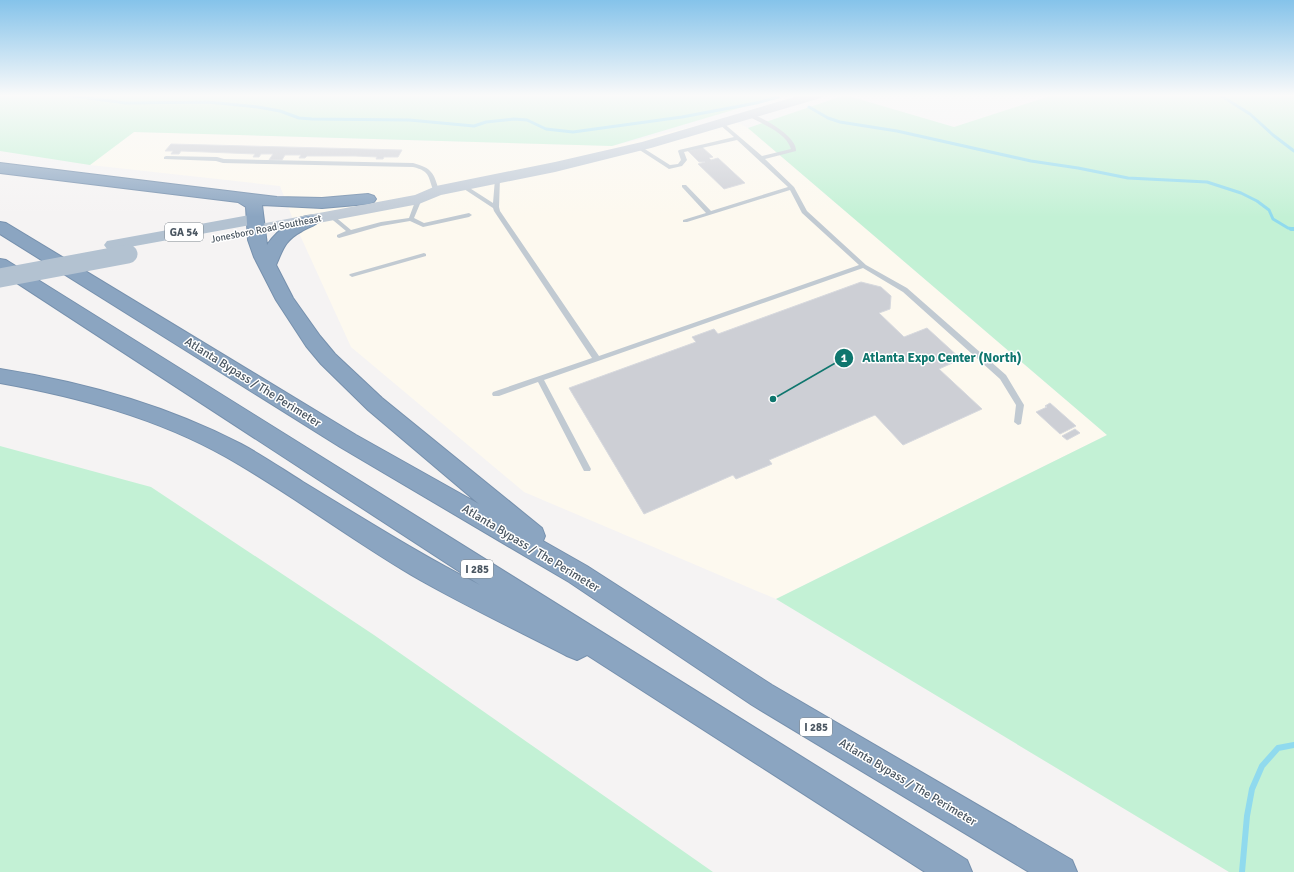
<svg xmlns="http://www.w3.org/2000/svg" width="1294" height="872" font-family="Signika,sans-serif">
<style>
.commercial{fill:#fdf9ef}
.green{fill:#c3f1d5}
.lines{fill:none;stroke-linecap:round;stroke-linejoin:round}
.stream-far2{stroke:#90daee;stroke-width:3}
.stream-far1{stroke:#90daee;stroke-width:4}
.stream{stroke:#90daee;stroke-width:6}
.building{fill:#cdcfd5;stroke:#d7d9de}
.motorway-casing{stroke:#7690ad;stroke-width:2}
.service{fill:#c1cad2;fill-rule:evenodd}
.secondary{fill:#c1cbd6;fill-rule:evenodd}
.primary{fill:#b3c2d1;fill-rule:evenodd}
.motorway{fill:#8ba5c1;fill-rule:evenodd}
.primary-bridge{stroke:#b3c2d1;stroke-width:19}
.labels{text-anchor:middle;stroke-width:3;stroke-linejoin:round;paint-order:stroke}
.far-street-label{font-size:10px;fill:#4a5661;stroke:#fff}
.shield{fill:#fff;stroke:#808990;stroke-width:1}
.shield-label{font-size:11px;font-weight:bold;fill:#4a5661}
.street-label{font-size:12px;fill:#4a5661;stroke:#fff}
.leader{fill:none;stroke:#0f766e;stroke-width:1.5}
.callout-dot{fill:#0f766e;stroke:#fff;stroke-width:1.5}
.mark-label{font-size:12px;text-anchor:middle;font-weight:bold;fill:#fff}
.callout-label{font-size:13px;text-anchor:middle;font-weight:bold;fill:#0f766e;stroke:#fff;stroke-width:3;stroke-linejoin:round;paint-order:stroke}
</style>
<rect width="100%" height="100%" fill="#f5f3f3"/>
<!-- commercial -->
<path class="commercial" d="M728 118 748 128 1107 435 776 599 524 492 351 347 294 222 280 186 90 165 134 132 612 146Z"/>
<!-- green -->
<path class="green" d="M0 95H783L612 146 134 132 90 165 0 151Z
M845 95 954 127 1053 95H1294V872H1229L776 599 1107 435 748 128Z
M0 446 151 487 374 635 713 872H0Z"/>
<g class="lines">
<!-- stream-far2 -->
<path class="stream-far2" d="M66 95 126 103 208 102 258 107 280 111 299 118 312 119 409 120 474 126 486 122 514 119 527 120 546 129 573 132 682 117 756 103 778 97
M1220 95 1250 114 1273 135 1294 151
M809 107 828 118 840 122 897 131 1031 161 1078 168 1128 178 1207 182 1241 193 1257 201 1269 210 1273 219 1288 228 1294 229"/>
<!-- stream-far1 -->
<path class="stream-far1" d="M1291 229H1294"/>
<!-- stream -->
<path class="stream" d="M1242 872 1247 816 1252 789 1262 766 1278 748 1294 745"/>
</g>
<!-- building -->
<path class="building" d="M171 144 402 150 398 157H384L383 159H376L377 157 355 156H307L305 158H299L301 155H285L282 160H269L273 154H261L259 157H253L255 154 181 151 179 154H171L173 151H165Z
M702 147 713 157 709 158 711 160 718 158 745 183 724 189 698 164 705 162H699L688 151Z
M861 282 881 287 891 296 890 309 879 313 904 337 927 328 961 359 939 369 982 409 903 445 875 415 769 460 772 464 736 479 733 475 644 514 569 388 696 342 692 337 714 329 718 334Z
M1050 403 1076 426 1060 434 1036 412 1047 407 1045 406Z
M1075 429 1080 433 1067 440 1062 436Z"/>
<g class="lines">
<!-- motorway casing -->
<g class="motorway-casing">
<path id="motorway" d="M0 163 277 197 322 198 368 194 374 196 376 199 374 202 368 204 322 208 262 205 267 245C277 230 299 212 318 216L320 220C316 226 308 227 302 231 285 240 283 249 276 265L293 298 320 336 335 354 382 398 542 528 545 536 543 541 587 566 772 685 1072 860 1077 872H1029L752 705 569 582 340 447 0 234V222L6 223 356 435 479 504 368 410 321 364 306 346 276 300 254 257 248 240 246 207 238 202 0 173Z
M0 259 6 260 967 860 972 872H925L587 655 577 660 567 656C518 631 468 607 420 580 354 542 293 495 226 457 157 418 78 397 0 383V369C83 382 166 405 241 444 262 455 282 469 303 482 361 517 419 554 480 585L0 272Z"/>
</g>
<!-- service -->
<path class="service" d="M750 113C763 118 797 136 796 151L765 159 794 187 807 211 866 265 907 288 1006 375 1024 405 1021 424 1018 425 1014 422 1016 405 1000 379 903 292 863 268 544 380 591 469 590 471H584L538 382 499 396H493L492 394 493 392 592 358 494 211 493 208 461 187V185H465L493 203 495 179 500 178 499 207 500 211 599 356 859 265 802 213 790 190 687 222H683V220L706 213 682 187V185H686L711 211 788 187 737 140 684 152 687 160 682 166 669 169 635 147 640 146 670 165 678 164 681 160 678 151 679 150 734 137 719 124 718 123 721 121 762 156 791 149C786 132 762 124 748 116L747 115Z
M166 156 217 157 224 159 413 163C432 168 434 173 439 191L434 192C428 178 431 171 413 167L223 163 216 161 164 159V157Z
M419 197 422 199 414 218 424 223 469 213 472 215 469 217 423 227 410 221 381 226 339 238 337 237V235L346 231 328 216 329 215H333L351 230 381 222 409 218 416 199Z
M424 253 426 254V256L352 277 349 275 350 274Z"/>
<!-- secondary -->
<path class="secondary" d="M801 95H823L821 98 651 148 555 172 441 195 419 204 255 235 249 234 247 230 249 226 255 225 415 195 436 186 555 162 642 142Z"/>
<!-- primary -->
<path class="primary" d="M255 214 261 215 263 219 261 223 113 250 107 249 104 245 107 241 113 240Z"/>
<!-- motorway -->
<use href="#motorway" class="motorway"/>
<!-- primary-bridge -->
<path class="primary-bridge" d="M0 278 128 254"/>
</g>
<!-- sky -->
<linearGradient id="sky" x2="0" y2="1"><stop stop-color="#85c3ea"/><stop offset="0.44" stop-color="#fafafa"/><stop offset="1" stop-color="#fafafa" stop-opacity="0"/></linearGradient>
<rect width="1294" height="217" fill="url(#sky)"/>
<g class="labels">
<!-- far-street labels -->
<g class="far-street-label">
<text transform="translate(266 228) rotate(-11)" y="4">Jonesboro Road Southeast</text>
</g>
<!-- shield labels -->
<g class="shield">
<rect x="165" y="223" width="38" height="18" rx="3"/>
<rect x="461" y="560" width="32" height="18" rx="3"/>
<rect x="800" y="718" width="32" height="18" rx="3"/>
</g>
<g class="shield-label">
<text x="184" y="236">GA 54</text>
<text x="477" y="573">I 285</text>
<text x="816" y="731">I 285</text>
</g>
<!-- street labels -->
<g class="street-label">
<text transform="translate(253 382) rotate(32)" y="4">Atlanta Bypass / The Perimeter</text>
<text transform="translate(531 548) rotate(31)" y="4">Atlanta Bypass / The Perimeter</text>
<text transform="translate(908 782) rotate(31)" y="4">Atlanta Bypass / The Perimeter</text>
</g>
</g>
<!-- callouts -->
<path class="leader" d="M773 399L844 358"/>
<g class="callout-dot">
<circle cx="773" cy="399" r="4"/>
<circle cx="844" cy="358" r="10"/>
</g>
<g class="mark-label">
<text x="844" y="362">1</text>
</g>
<g class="callout-label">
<text x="942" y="362">Atlanta Expo Center (North)</text>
</g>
</svg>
